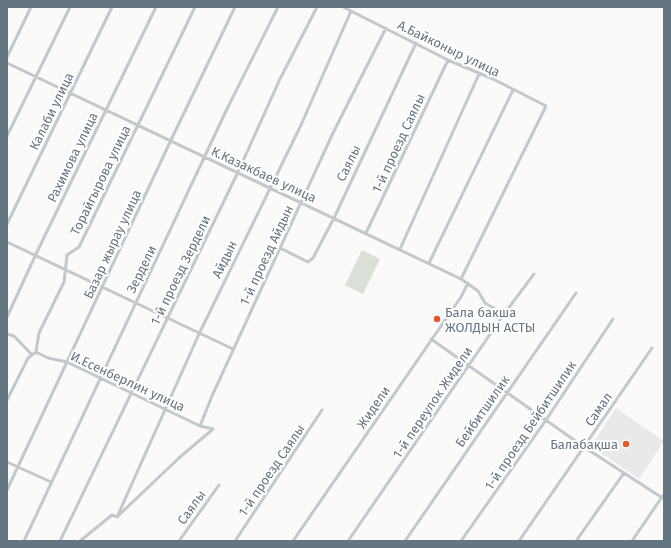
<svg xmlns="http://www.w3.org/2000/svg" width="671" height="548" font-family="'Fira Sans',sans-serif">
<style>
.built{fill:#e8e9e9}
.green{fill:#dadfd7}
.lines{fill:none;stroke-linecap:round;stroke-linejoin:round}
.minor{stroke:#c3c8cc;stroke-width:3}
.poi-dot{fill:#e4572e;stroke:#fff;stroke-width:1.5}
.labels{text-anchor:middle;stroke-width:4;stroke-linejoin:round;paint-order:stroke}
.street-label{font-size:13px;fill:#657683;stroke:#fff}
.poi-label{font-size:13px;fill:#657683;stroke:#fff;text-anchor:start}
</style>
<rect width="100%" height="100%" fill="#fafaf8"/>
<!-- built -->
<path class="built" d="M616 408 664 441 639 479 591 446Z"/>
<!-- green -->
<path class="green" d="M362 250 380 259 363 294 345 285Z"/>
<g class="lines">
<!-- minor -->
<path class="minor" d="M343 7 448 60 493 79 546 106 461 279
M7 57 31 7
M7 63 461 279 478 291 485 303 504 314
M7 136 70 7
M7 224 112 7
M366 233 448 60
M7 242 233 349
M280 248 308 262 313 258 334 218 416 43
M400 249 479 74
M429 263 513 90
M7 317 36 254 156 7
M7 334 14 336 32 355
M431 339 584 447 664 499
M36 352 48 358 67 362 200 426 213 429
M7 400 28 358 36 352 39 333 64 282 67 255 79 247 195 7
M200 426 212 396 333 133 386 28
M7 462 51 482
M7 490 171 140 235 7
M117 517 199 334 301 125 351 11
M24 541 226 111 278 7
M60 541 238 172 280 79 317 7
M80 541 112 515 117 517 180 457 212 430
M179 541 219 485
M235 541 322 410
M293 541 461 297 468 283
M348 541 504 314 534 274
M405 541 576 293
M461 541 546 420 613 319
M519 541 652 348
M576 541 624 473
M632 541 664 494"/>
</g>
<!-- markers -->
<g class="poi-dot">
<circle cx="437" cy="319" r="4"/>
<circle cx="626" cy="444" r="4"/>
</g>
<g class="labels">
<!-- street labels -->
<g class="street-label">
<text transform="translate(449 48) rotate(26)" y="5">А.Байконыр улица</text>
<text transform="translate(51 111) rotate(-64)" y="5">Калаби улица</text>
<text transform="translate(398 143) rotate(-65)" y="5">1-й проезд Саялы</text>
<text transform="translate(72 157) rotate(-64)" y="5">Рахимова улица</text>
<text transform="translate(348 163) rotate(-64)" y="5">Саялы</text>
<text transform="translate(264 174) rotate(25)" y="5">К.Казакбаев улица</text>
<text transform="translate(100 180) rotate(-64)" y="5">Торайгырова улица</text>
<text transform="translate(112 244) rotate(-65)" y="5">Базар жырау улица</text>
<text transform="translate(266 255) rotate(-65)" y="5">1-й проезд Айдын</text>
<text transform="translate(224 259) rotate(-64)" y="5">Айдын</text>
<text transform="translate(141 269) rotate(-64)" y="5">Зердели</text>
<text transform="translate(180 270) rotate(-64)" y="5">1-й проезд Зердели</text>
<text transform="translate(128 381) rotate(25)" y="5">И.Есенберлин улица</text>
<text transform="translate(432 402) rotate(-56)" y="5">1-й переулок Жидели</text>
<text transform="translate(373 407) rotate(-56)" y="5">Жидели</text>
<text transform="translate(598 409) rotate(-56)" y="5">Самал</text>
<text transform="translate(482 411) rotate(-55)" y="5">Бейбитшилик</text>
<text transform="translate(530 425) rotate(-56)" y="5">1-й проезд Бейбитшилик</text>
<text transform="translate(271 470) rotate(-56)" y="5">1-й проезд Саялы</text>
<text transform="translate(191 507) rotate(-55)" y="5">Саялы</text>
</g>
<!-- poi labels -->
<g class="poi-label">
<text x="445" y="317">Бала бакша<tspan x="445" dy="15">ЖОЛДЫН АСТЫ</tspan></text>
<text x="618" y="449" text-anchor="end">Балабақша</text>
</g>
</g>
<!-- border -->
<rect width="671" height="548" fill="none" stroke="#657683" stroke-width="16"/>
</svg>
